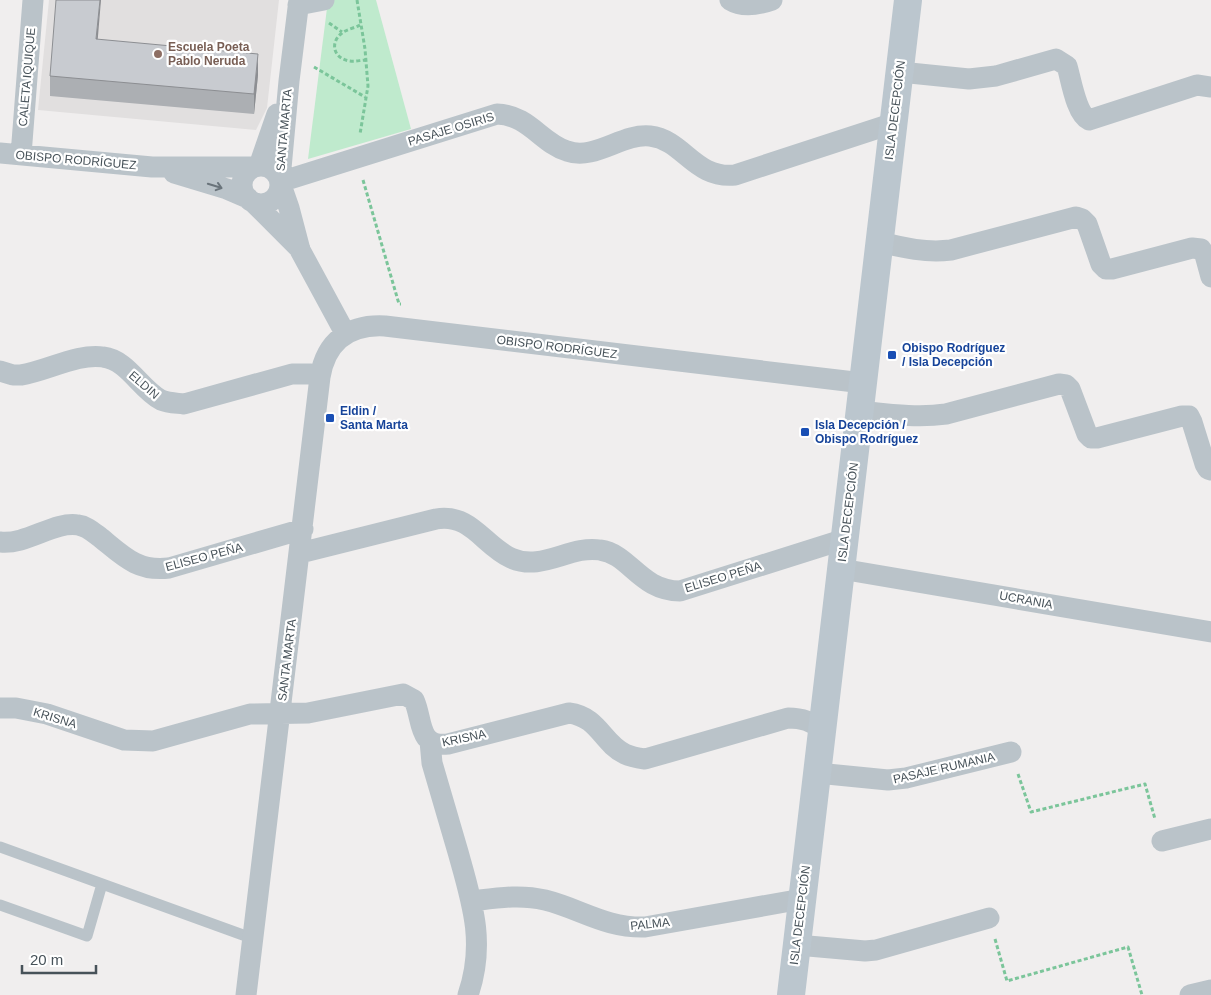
<svg xmlns="http://www.w3.org/2000/svg" width="1211" height="995" font-family="Helvetica,sans-serif">
<style>
.education{fill:#e1dfdf}
.green{fill:#bfeacd}
.lines{fill:none;stroke-linecap:round;stroke-linejoin:round}
.path{stroke:#7bc59a;stroke-width:3;stroke-dasharray:4 2.5;stroke-linecap:butt}
.lane{stroke:#bac3c9;stroke-width:11}
.street{stroke:#bac3c9;stroke-width:21}
.secondary{stroke:#bbc6ce;stroke-width:28}
.wall{fill:#acafb3}
.shaded-wall{fill:#8c8e92}
.building{fill:#c8cbd0;stroke:#8c8e92}
.oneway{stroke:#6a747b}
.education-dot{fill:#8d6e63;stroke:#fff;stroke-width:2}
.transit-dot{fill:#1a4fb4;stroke:#fff;stroke-width:2}
.labels{text-anchor:middle;stroke-width:4.5;stroke-linejoin:round;paint-order:stroke}
.education-label{font-size:12px;font-weight:bold;fill:#785e54;stroke:#fff;text-anchor:start}
.street-label{font-size:12px;fill:#475259;stroke:#fff}
.transit-label{font-size:12px;font-weight:bold;fill:#164399;stroke:#fff;text-anchor:start}
</style>
<rect width="100%" height="100%" fill="#f0eeee"/>
<!-- education -->
<path class="education" d="M49 0H279L267 108 256 130 38 110Z"/>
<!-- green -->
<path class="green" d="M328 0H376L411 129 308 159Z"/>
<g class="lines">
<!-- path -->
<path class="path" d="M357 0 365 49 368 86 360 134
M329 23 342 32
M360 25C355 28 347 29 342 33 329 43 334 59 350 61 355 62 361 60 366 60
M314 67 365 97
M363 180 399 304H401
M1018 774 1031 812 1145 784 1155 819
M995 939 1007 981 1128 947 1142 995"/>
<!-- lane -->
<path class="lane" d="M0 847 254 939
M0 905 87 936 102 884"/>
<!-- street -->
<path class="street" d="M730 0C743 8 758 5 772 0
M298 5 324 0
M900 72 969 79 996 76 1056 59 1067 66C1071 79 1076 114 1089 120L1197 85 1211 87
M0 153 152 167H253
M21 155 33 0
M242 185a19 19 0 1 1 38 0a19 19 0 1 1-38 0Z
M259 166 277 114
M174 173 227 189 248 198
M280 179 289 81 299 0
M280 182 497 114C529 115 541 143 567 151 595 161 622 133 650 136 684 140 694 179 735 175L894 123
M281 185 289 208 300 250 345 333
M253 202 300 249
M880 242C904 248 926 253 951 250L1076 217 1082 219 1087 224 1101 264 1106 269H1112L1192 248 1201 249 1205 255 1211 277
M0 371 13 375H21C47 371 78 353 103 357 128 360 140 389 161 400 168 403 176 403 184 404L292 374H311L320 377
M860 411C889 414 917 418 946 414L1059 384 1066 385 1070 389 1087 434 1091 438H1097L1182 416H1189L1192 422 1205 464 1208 469 1211 470
M0 542C27 545 54 521 78 525 87 526 94 533 101 538 123 556 138 572 169 568L303 529
M300 553 436 519C471 513 483 545 511 558 542 572 570 545 600 550 630 554 640 591 680 591L845 539
M841 569 1211 632
M0 708H16L47 714 124 740 153 741 250 714 308 713 403 694 414 700C423 719 417 748 448 744L569 713C599 717 602 743 625 754 631 757 638 758 645 759L788 718C802 718 812 721 822 730
M430 741 432 763C441 793 449 822 458 852 472 902 486 943 468 995
M817 773 888 780 906 778 1011 752
M1162 841 1211 829
M472 901C497 898 520 894 545 900 581 909 605 928 645 927L802 899
M797 945 865 951 876 950 989 918
M246 995 320 377C326 341 349 324 385 326L863 383
M1190 995 1211 990"/>
<!-- secondary -->
<path class="secondary" d="M791 995 908 0"/>
</g>
<!-- wall -->
<path class="wall" d="M98 40 258 75 254 114 50 96V76Z"/>
<!-- shaded-wall -->
<path class="shaded-wall" d="M100 0H101L96 60V39Z
M258 54V75L254 114V94Z"/>
<!-- building -->
<path class="building" d="M56 0H100L96 39 258 54 254 94 50 76Z"/>
<!-- one-way arrows -->
<defs><path id="oneway-shaft" d="M-6 0H5M1.5-3L5.5 0L1.5 3" fill="none" stroke-width="1.6" stroke-linecap="round" stroke-linejoin="round" transform="scale(1.25)"/></defs>
<use class="oneway" href="#oneway-shaft" transform="translate(215 186) rotate(17)"/>
<!-- markers -->
<circle class="education-dot" cx="158" cy="54" r="5"/>
<g class="transit-dot">
<rect x="887" y="350" width="10" height="10" rx="2.5"/>
<rect x="325" y="413" width="10" height="10" rx="2.5"/>
<rect x="800" y="427" width="10" height="10" rx="2.5"/>
</g>
<g class="labels">
<!-- education labels -->
<g class="education-label">
<text x="168" y="51">Escuela Poeta<tspan x="168" dy="14">Pablo Neruda</tspan></text>
</g>
<!-- street labels -->
<g class="street-label">
<text transform="translate(27 77) rotate(-85)" y="4">CALETA IQUIQUE</text>
<text transform="translate(895 110) rotate(-83)" y="4">ISLA DECEPCIÓN</text>
<text transform="translate(451 129) rotate(-17)" y="4">PASAJE OSIRIS</text>
<text transform="translate(284 130) rotate(-85)" y="4">SANTA MARTA</text>
<text transform="translate(76 160) rotate(5)" y="4">OBISPO RODRÍGUEZ</text>
<text transform="translate(557 347) rotate(7)" y="4">OBISPO RODRÍGUEZ</text>
<text transform="translate(144 385) rotate(41)" y="4">ELDIN</text>
<text transform="translate(848 512) rotate(-83)" y="4">ISLA DECEPCIÓN</text>
<text transform="translate(204 557) rotate(-15)" y="4">ELISEO PEÑA</text>
<text transform="translate(723 577) rotate(-17)" y="4">ELISEO PEÑA</text>
<text transform="translate(1026 600) rotate(10)" y="4">UCRANIA</text>
<text transform="translate(287 660) rotate(-83)" y="4">SANTA MARTA</text>
<text transform="translate(55 718) rotate(17)" y="4">KRISNA</text>
<text transform="translate(464 738) rotate(-12)" y="4">KRISNA</text>
<text transform="translate(944 768) rotate(-13)" y="4">PASAJE RUMANIA</text>
<text transform="translate(800 915) rotate(-83)" y="4">ISLA DECEPCIÓN</text>
<text transform="translate(650 924) rotate(-6)" y="4">PALMA</text>
</g>
<!-- transit labels -->
<g class="transit-label">
<text x="902" y="352">Obispo Rodríguez<tspan x="902" dy="14">/ Isla Decepción</tspan></text>
<text x="340" y="415">Eldin /<tspan x="340" dy="14">Santa Marta</tspan></text>
<text x="815" y="429">Isla Decepción /<tspan x="815" dy="14">Obispo Rodríguez</tspan></text>
</g>
</g>
<!-- scale -->
<path d="M22 965v8h74v-8" fill="none" stroke="#475259" stroke-width="2.5"/>
<text x="30" y="965" font-size="15" fill="#475259" stroke="#ffffff" stroke-width="4" paint-order="stroke">20 m</text>
</svg>
